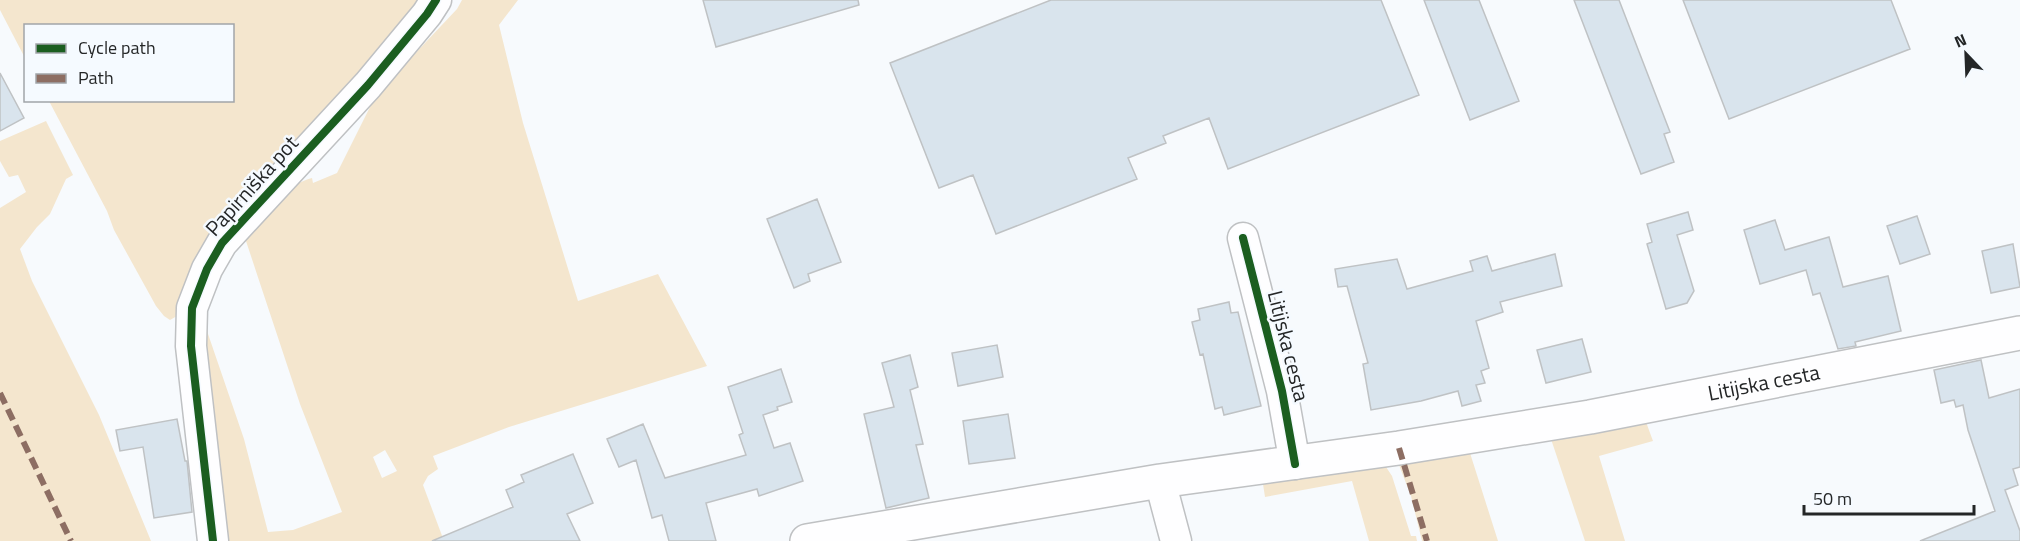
<svg xmlns="http://www.w3.org/2000/svg" width="2020" height="541" font-family="'Titillium Web',sans-serif">
<style>
.green{fill:#f4e6ce;fill-rule:evenodd}
.building{fill:#d9e4ed;stroke:#bfc2c4;stroke-width:1.5}
.lines{fill:none;stroke-linecap:round;stroke-linejoin:round}
.minor-casing{stroke:#bfc1c3;stroke-width:33}
.major-casing{stroke:#bfc1c3;stroke-width:36}
.minor{stroke:#fefeff;stroke-width:30}
.major{stroke:#fefeff;stroke-width:33}
.quiet{stroke:#8d6e63;stroke-width:6;stroke-dasharray:12 6;stroke-linecap:butt}
.cycleway-casing{stroke:#f5faff;stroke-width:11}
.cycleway{stroke:#1b5e20;stroke-width:8}
.labels{text-anchor:middle;stroke-width:5;stroke-linejoin:round;paint-order:stroke}
.street-label{font-size:21px;fill:#242627;stroke:#f5faff}
</style>
<rect width="100%" height="100%" fill="#f7fafd"/>
<!-- green -->
<path class="green" d="M0 0H417L409 14 362 73 206 245C190 272 184 285 177 316L170 320 164 316 156 306 114 230 107 211 49 101 232 100V26H26L25 58 0 10Z
M462 0H518L499 25 523 123 578 301 658 274 707 366 509 427 433 456 438 469 428 476 423 485 444 541H227L218 449 203 367 202 330 207 331 244 439 268 532 293 530 342 512 300 404 244 235C264 215 284 185 312 178L313 183 337 173 376 95 457 9ZM385 450 397 471 382 478 373 457Z
M46 121 73 175 66 179 50 214 37 227 20 249 32 281 99 415 151 541H0V208L26 192 18 175 9 177 0 161V141Z
M1646 422 1653 441 1599 456 1625 541H1585L1551 439Z
M1470 453 1498 541H1422L1411 496 1399 465Z
M1386 467 1392 476 1411 536H1416L1417 541H1369L1352 481 1265 497 1263 484Z"/>
<!-- building -->
<path class="building" d="M703 0H858L859 5 716 47Z
M1051 0H1381L1419 95 1228 169 1209 118 1163 136 1166 143 1128 158 1137 179 996 234 973 175 939 188 890 63Z
M1424 0H1479L1519 101 1470 120Z
M1574 0H1619L1670 132 1664 134 1674 162 1641 174Z
M1683 0H1891L1910 49 1729 119Z
M0 73 24 118 0 131Z
M817 199 841 262 808 274 810 281 794 288 767 219Z
M1688 212 1693 230 1677 235 1694 291 1687 303 1666 309 1647 244 1652 242 1647 224Z
M1917 216 1930 254 1900 264 1887 226Z
M1775 220 1785 250 1829 237 1843 287 1888 276 1901 331 1855 342 1856 346 1838 349 1820 293 1813 295 1806 270 1760 284 1744 230Z
M2013 244 2020 287 1991 293 1982 251Z
M1555 254 1562 286 1500 302 1503 312 1476 321 1489 368 1481 371 1485 383 1476 385 1481 401 1462 406 1458 391 1421 401 1371 410 1363 364 1368 363 1347 286 1338 287 1335 269 1397 259 1407 289 1473 271 1470 261 1487 256 1492 271Z
M1229 302 1231 313 1238 312 1261 406 1224 415 1222 407 1215 409 1203 354 1200 355 1192 322 1200 320 1198 309Z
M1582 339 1591 372 1546 383 1537 350Z
M997 345 1003 377 958 386 952 353Z
M910 355 918 387 910 390 923 444 916 445 929 498 886 508 864 414 894 407 882 363Z
M1981 360 1989 398 2020 389V467L2013 469 2018 485 2005 490 2020 531V541H1920L1995 511 1968 430 1963 405 1956 407 1954 400 1941 403 1934 370Z
M781 369 792 402 777 407 778 410 763 415 774 448 790 443 803 481 759 496 757 489 706 503 716 541H669L662 515 652 518 636 460 619 467 607 439 643 424 665 478 746 455 739 435 743 433 728 387Z
M1008 414 1015 458 969 464 963 421Z
M177 419 185 461H187L192 512 154 518 143 447 120 451 116 430Z
M573 454 593 503 567 514 580 541H432L513 507 506 490 524 482 521 475Z"/>
<g class="lines">
<!-- minor casing -->
<g class="minor-casing">
<path id="minor" d="M1243 238 1282 391 1295 464
M1160 481 1176 541
M213 541 191 346 192 308 207 269 222 243 368 85 427 14 436 0"/>
</g>
<!-- major casing -->
<g class="major-casing">
<g id="major">
<path id="s1" d="M807 541 1160 481 1399 448 1590 417 2020 333"/>
</g>
</g>
<!-- minor -->
<use href="#minor" class="minor"/>
<!-- major -->
<use href="#major" class="major"/>
<!-- quiet -->
<path class="quiet" d="M0 393 71 541
M1399 448 1427 541"/>
<!-- cycleway casing -->
<g class="cycleway-casing">
<path id="cycleway" d="M1243 238 1282 391 1295 464
M213 541 191 346 192 308 207 269 222 243 368 85 427 14 436 0"/>
</g>
<!-- cycleway -->
<use href="#cycleway" class="cycleway"/>
</g>
<g class="labels">
<!-- street labels -->
<g class="street-label">
<text transform="translate(252 186) rotate(-48)" y="7">Papirniška pot</text>
<text transform="translate(1288 346) rotate(76)" y="7">Litijska cesta</text>
<text dy="7" stroke="none"><textPath href="#s1" startOffset="970">Litijska cesta</textPath></text>
</g>
</g>
<!-- legend -->
<rect x="24" y="24" width="210" height="78" fill="#f5faff" stroke="#a1a5a9" stroke-width="1.5"/>
<rect x="36" y="44" width="30" height="9" fill="#1b5e20" stroke="#a1a5a9" stroke-width="1.5"/>
<text x="78" y="54" font-size="18" fill="#242627">Cycle path</text>
<rect x="36" y="74" width="30" height="9" fill="#8d6e63" stroke="#a1a5a9" stroke-width="1.5"/>
<text x="78" y="84" font-size="18" fill="#242627">Path</text>
<!-- north arrow -->
<g transform="translate(1966 54) rotate(337)" stroke="#f5faff" stroke-width="4.5" paint-order="stroke">
<path d="M0-4.5L10 22L0 15L-10 22Z" fill="#242627"/>
<text y="-9" font-size="16" font-weight="bold" text-anchor="middle" fill="#242627">N</text>
</g>
<!-- scale -->
<path d="M1804 505v9h170v-9" fill="none" stroke="#242627" stroke-width="3"/>
<text x="1813" y="505" font-size="18" fill="#242627" stroke="#f5faff" stroke-width="4.5" paint-order="stroke">50 m</text>
</svg>
